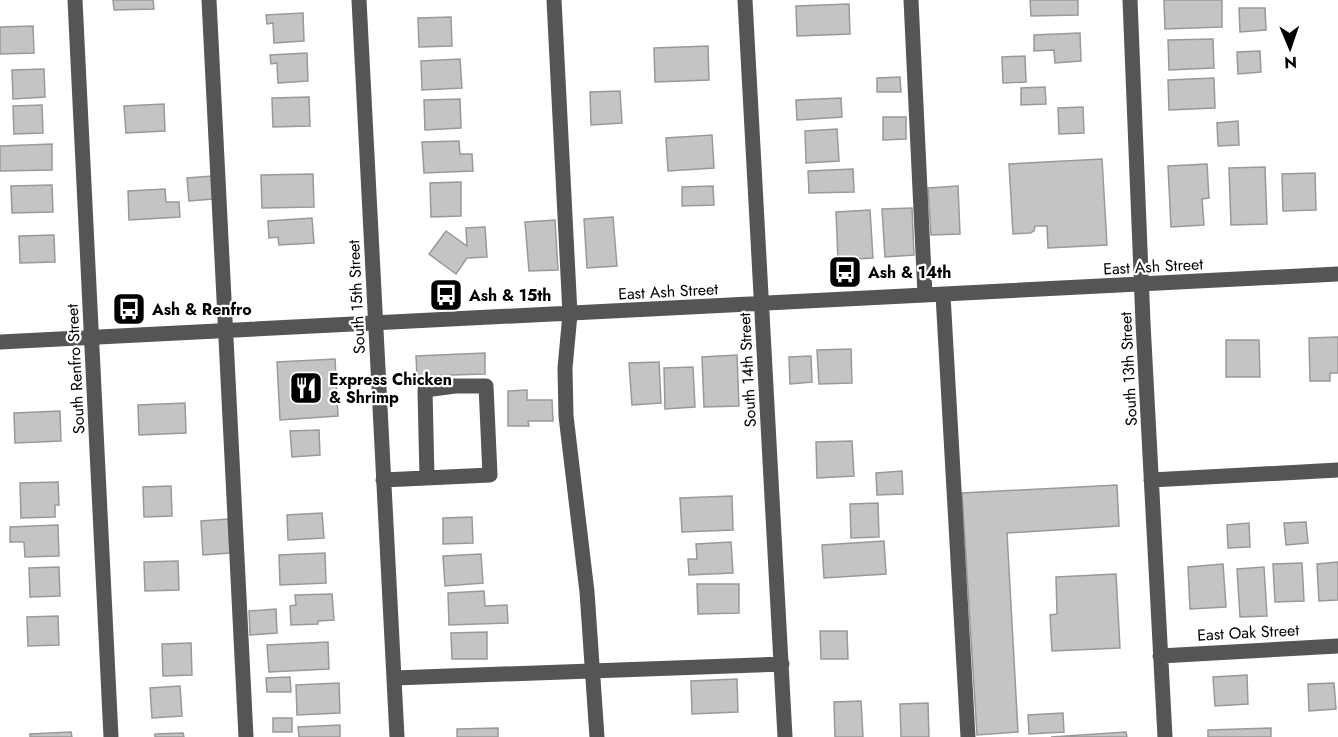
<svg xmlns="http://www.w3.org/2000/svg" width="1338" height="737" font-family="Jost,sans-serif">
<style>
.building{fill:#c4c4c4;stroke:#999;stroke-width:1.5}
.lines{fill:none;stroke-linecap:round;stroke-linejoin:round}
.minor{stroke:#555;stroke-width:15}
.labels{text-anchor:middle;stroke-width:4.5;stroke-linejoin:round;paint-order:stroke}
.street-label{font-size:16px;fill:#000;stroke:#fff}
.poi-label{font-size:16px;font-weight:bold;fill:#000;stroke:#fff;text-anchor:start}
</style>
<rect width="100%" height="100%" fill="#fff"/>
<!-- building -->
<path class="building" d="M113 0H153L154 9 114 10Z
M1030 0H1078V15L1031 16Z
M1164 0H1222V27L1165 29Z
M849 4 850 34 797 36 796 6Z
M1239 8H1265L1266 30 1240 32Z
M303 13 304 41 274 43 273 23 267 24 266 15Z
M451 17 452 46 419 47 418 18Z
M33 26 34 53 0 54V27Z
M1080 33 1081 61 1055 63 1054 50 1034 51V35Z
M1213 39 1214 68 1169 70 1168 40Z
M708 46 709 80 655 82 654 48Z
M1260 51 1261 72 1238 74 1237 52Z
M307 53 308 81 278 83 277 63 271 64 270 55Z
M1025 56 1026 82 1003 83 1002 57Z
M460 59 462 88 422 90 421 61Z
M44 69 45 97 13 99 12 70Z
M900 77 901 92H877V78Z
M1214 78 1215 108 1169 110 1168 80Z
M1045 87 1046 104 1021 105V88Z
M620 91 622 123 591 125 590 92Z
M309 97 310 126 273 127 272 98Z
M841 98 842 117 797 120 796 100Z
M460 99 461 128 425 130 424 100Z
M164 104 165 131 126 133 124 106Z
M42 105 43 133 14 134 13 106Z
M1083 107 1084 133 1059 134 1058 108Z
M883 117H906V139L883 140Z
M1238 121 1239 145 1218 146 1217 123Z
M837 129 839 161 806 163 805 131Z
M712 135 714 168 668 171 666 138Z
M459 141 460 154H472L473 171 424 173 422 142Z
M52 144V170L0 171V146Z
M1102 159 1107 245 1048 248 1047 226H1035L1034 231 1030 233 1013 234 1009 164Z
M1207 164 1209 198 1202 199 1204 225 1171 227 1168 166Z
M1265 167 1267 224 1231 225 1229 168Z
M853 169 854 192 809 193 808 171Z
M1315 173 1316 210 1283 211 1282 174Z
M313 174 314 207 262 208 261 175Z
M212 176 213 199 189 201 187 178Z
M461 182V216L431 217 430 183Z
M52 185 53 212 12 213 11 186Z
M713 186 714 205 682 206V187Z
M958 186 960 234 931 235 928 188Z
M165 189 166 202H179L180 217 129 220 128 191Z
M912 208 914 255 885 257 882 209Z
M870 210 873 258 838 260 836 212Z
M613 217 617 266 587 268 584 219Z
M312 218 314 243 279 245 278 237 269 238 268 221Z
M555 220 558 270 529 271 525 222Z
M485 227 487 257 467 258 456 274 429 254 446 231 467 246 466 228Z
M54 235 55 262 20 263 19 236Z
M1338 337V373H1330V381H1310L1309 338Z
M1226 340H1259L1260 377H1226Z
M851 349 852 383 819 384 817 350Z
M485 353V374L417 376 416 356Z
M737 355 739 406 704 407 702 357Z
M811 356 812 382 790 384 789 357Z
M335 359 338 416 280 420 277 362Z
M659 362 661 403 632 405 629 363Z
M693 367 695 407 665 409 664 368Z
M527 390V400H552L553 421H528L529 426H508V391Z
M185 403 186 433 139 435 138 405Z
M60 411 61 441 15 443 14 413Z
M319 430 320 455 292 457 290 431Z
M852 441 854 476 817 478 816 442Z
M902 471 903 494 877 495 876 473Z
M58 482 59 505H55V517L21 518 20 483Z
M1117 485 1119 526 1007 533 1018 732 977 735 962 493Z
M171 486 172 516 144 517 143 487Z
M732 496 733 530 682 532 680 498Z
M878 503 879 537 851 538 850 504Z
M322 513 324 538 288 540 287 515Z
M472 517 473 543 443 544V518Z
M228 519 230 553 203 555 201 521Z
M1306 522 1308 543 1286 545 1284 523Z
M1249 523 1250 547 1228 548 1227 525Z
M58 525 59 556 25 557 24 542H10V527Z
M884 541 886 574 824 578 822 545Z
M731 542 733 573 689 575 688 559H697L696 544Z
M325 553 326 583 280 585 279 555Z
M481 554 483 583 445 586 443 556Z
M178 561 179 590 145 591 144 562Z
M1338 562V600L1319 601 1317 564Z
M1302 563 1304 601 1275 602 1273 564Z
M1223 564 1226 607 1190 609 1188 567Z
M59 567 60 596 30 597 29 568Z
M1264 567 1267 616 1240 617 1237 569Z
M1116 574 1120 648 1052 651 1050 615 1057 614 1056 577Z
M697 584H739V613L698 614Z
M484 591 485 606 507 605 508 623 449 625 448 593Z
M332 594 334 620 318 621V624L291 625 290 606 296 605 295 595Z
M276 609 277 633 250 635 249 611Z
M58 616 59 645 28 646 27 617Z
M820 631H847L848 659H821Z
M487 632V659H452L451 633Z
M328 642 329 669 269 672 267 645Z
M191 643 192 675 163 676 162 644Z
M1247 675 1248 704 1215 706 1213 677Z
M290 677 291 692H267L266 678Z
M737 679 738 712 692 714 691 681Z
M339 683 340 713 297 715 296 685Z
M1334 683 1336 709 1309 711 1308 684Z
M180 686 182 716 152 718 150 688Z
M861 701 863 737H835L834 702Z
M928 703 929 737H901L900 704Z
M1063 713 1064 732 1029 734 1028 715Z
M273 718H292V732H273Z
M340 725V737H299L298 727Z
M498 728V737H457V729Z
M1271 728V737H1208V730Z
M71 732 72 737H30V734Z
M1126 732 1127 737H1051Z
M183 733 184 737H155V734Z"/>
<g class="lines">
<!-- minor -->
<path class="minor" d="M75 0 111 737
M209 0 246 737
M359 0 397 737
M554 0 570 314 565 368 566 416 587 592 597 737
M745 0 785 737
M911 0 925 295
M1130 0 1143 323 1165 737
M943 295 968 737
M0 342 1338 274
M383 480 490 475 486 386H455L425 390 427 478
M1151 480 1338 470
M1160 656 1338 646
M394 678 782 664"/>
</g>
<!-- icons -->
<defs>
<g id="bus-square" transform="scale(1.725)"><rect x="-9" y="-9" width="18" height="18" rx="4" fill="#000" stroke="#fff"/><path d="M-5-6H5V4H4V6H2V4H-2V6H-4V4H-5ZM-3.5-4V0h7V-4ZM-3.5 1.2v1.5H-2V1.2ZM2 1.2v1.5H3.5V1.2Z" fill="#fff"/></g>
<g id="restaurant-square" transform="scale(1.725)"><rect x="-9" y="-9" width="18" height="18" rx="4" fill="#000" stroke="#fff"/><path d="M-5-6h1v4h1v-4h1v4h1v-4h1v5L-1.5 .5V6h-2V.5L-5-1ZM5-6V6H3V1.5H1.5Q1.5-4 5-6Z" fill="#fff"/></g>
</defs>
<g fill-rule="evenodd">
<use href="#bus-square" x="845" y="272"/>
<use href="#bus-square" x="446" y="295"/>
<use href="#bus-square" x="129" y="309"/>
<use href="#restaurant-square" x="306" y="388"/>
</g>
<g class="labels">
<!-- street labels -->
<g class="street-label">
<text transform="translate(1153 266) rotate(-3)" y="6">East Ash Street</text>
<text transform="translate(668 291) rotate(-3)" y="6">East Ash Street</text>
<text transform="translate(356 297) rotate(-93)" y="6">South 15th Street</text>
<text transform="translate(75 369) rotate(-93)" y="6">South Renfro Street</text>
<text transform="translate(1128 369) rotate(-93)" y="6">South 13th Street</text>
<text transform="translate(747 370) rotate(-93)" y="6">South 14th Street</text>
<text transform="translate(1248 632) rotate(-3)" y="6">East Oak Street</text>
</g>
<!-- poi labels -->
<g class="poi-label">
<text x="868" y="278">Ash &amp; 14th</text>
<text x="469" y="301">Ash &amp; 15th</text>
<text x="152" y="315">Ash &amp; Renfro</text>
<text x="329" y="385">Express Chicken<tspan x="329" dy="18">&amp; Shrimp</tspan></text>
</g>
</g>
<!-- north arrow -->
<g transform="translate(1290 48) rotate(178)" stroke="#ffffff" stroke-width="4.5" paint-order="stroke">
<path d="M0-4.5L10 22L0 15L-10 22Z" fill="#000000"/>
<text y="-9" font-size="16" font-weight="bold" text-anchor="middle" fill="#000000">N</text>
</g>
</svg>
